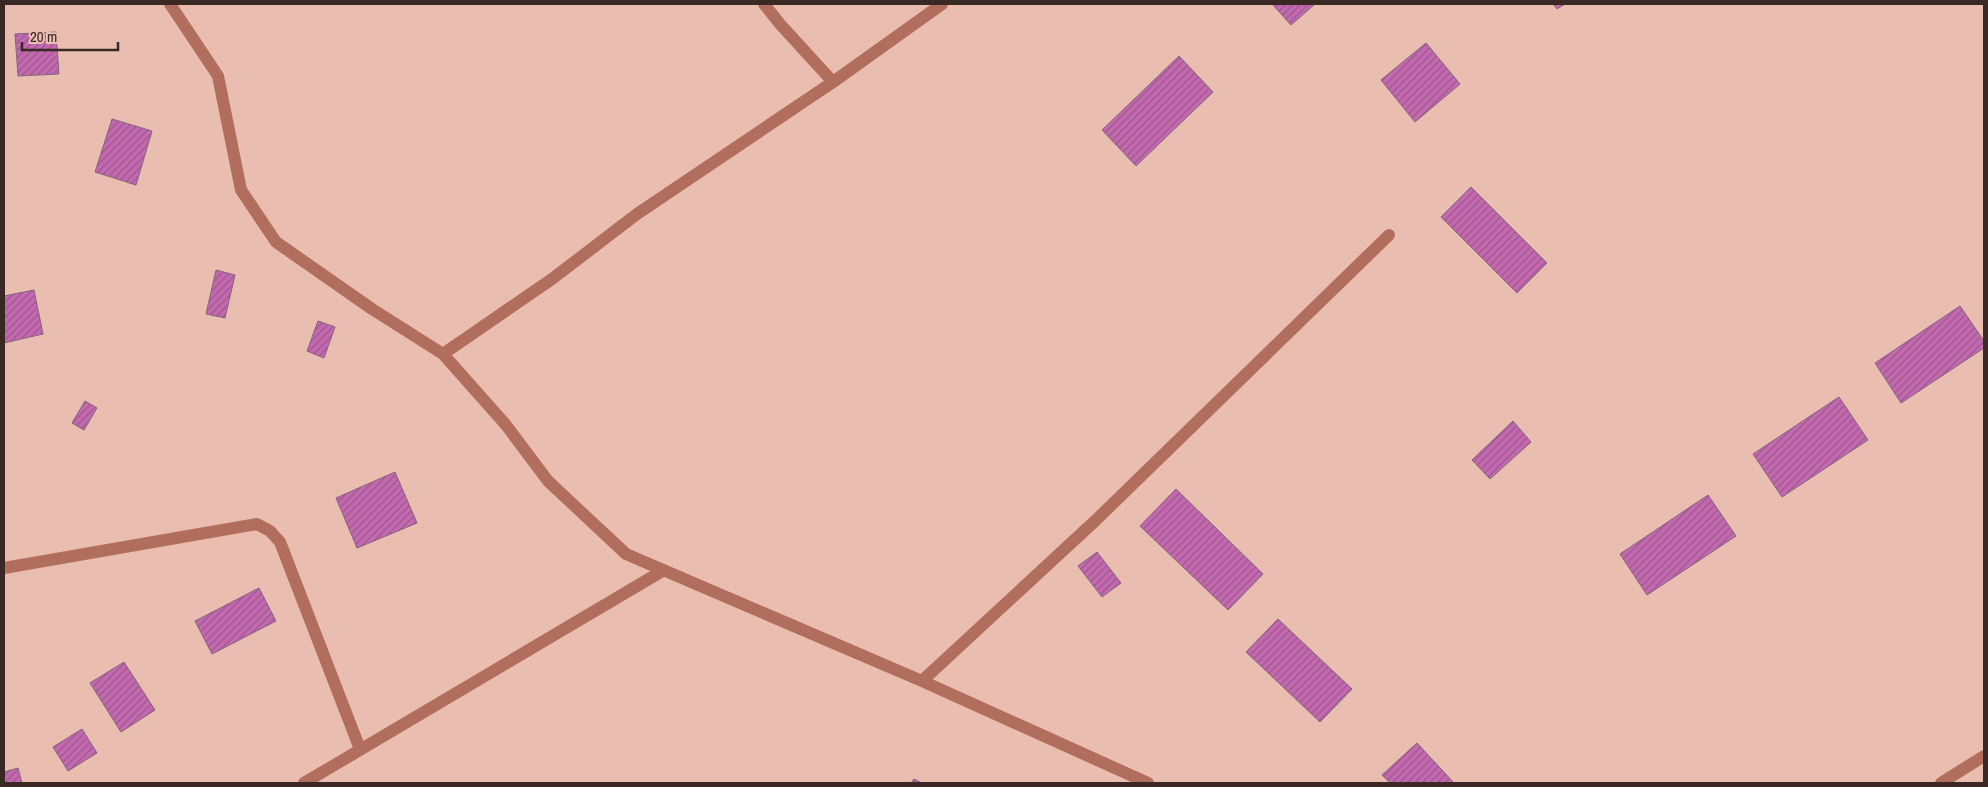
<svg xmlns="http://www.w3.org/2000/svg" width="1988" height="787" font-family="'Archivo Narrow',sans-serif">
<style>
.building{fill:url(#building-hatch);stroke:#84647c}
.lines{fill:none;stroke-linecap:round;stroke-linejoin:round}
.minor{stroke:#b26e5c;stroke-width:12}
</style>
<defs>
<pattern id="building-hatch" width="6" height="6" patternUnits="userSpaceOnUse" patternTransform="scale(1.25)"><rect width="6" height="6" fill="#c269af"/><path d="M-1 1l2-2M0 6l6-6M5 7l2-2" fill="none" stroke="#9f568e"/></pattern>
</defs>
<rect width="100%" height="100%" fill="#eabdb1"/>
<!-- building -->
<path class="building" d="M1272 4H1315L1291 25Z
M1553 4H1565L1557 9Z
M56 32 59 74 18 76 15 34Z
M1426 43 1460 84 1415 122 1381 80Z
M1179 56 1213 92 1136 166 1102 130Z
M112 119 152 131 136 185 95 172Z
M1471 187 1547 263 1517 293 1441 217Z
M216 270 235 275 225 318 206 314Z
M34 290 43 334 4 343V296Z
M1960 306 1984 341V348L1901 403 1875 363Z
M318 321 335 327 324 358 307 351Z
M1839 397 1868 440 1782 497 1753 454Z
M85 401 97 408 84 430 72 423Z
M1513 421 1531 442 1490 479 1472 460Z
M395 472 417 523 357 548 336 498Z
M1176 489 1263 574 1228 610 1140 526Z
M1708 495 1736 536 1647 595 1620 554Z
M1097 552 1121 583 1102 597 1078 566Z
M259 588 276 621 212 654 195 621Z
M1278 619 1352 689 1320 722 1246 652Z
M124 662 155 710 121 732 90 683Z
M82 729 97 753 68 771 53 747Z
M1417 743 1454 783H1390L1382 775Z
M18 768 22 783H4V772Z
M914 779 922 783H911Z"/>
<g class="lines">
<!-- minor -->
<path class="minor" d="M170 4 218 76 241 190 276 242 372 309 443 354
M764 4 780 24 833 82
M942 4 833 82 637 214 552 279 443 354 506 425 548 481 626 554 922 681 1148 783
M4 568 257 524 270 531 280 542 360 749
M922 681 1096 520 1389 235
M304 783 664 570
M1941 783 1984 756"/>
</g>
<!-- border -->
<rect width="1988" height="787" fill="none" stroke="#392823" stroke-width="10"/>
<!-- scale -->
<path d="M22 42v8h96v-8" fill="none" stroke="#392823" stroke-width="2.5"/>
<text x="30" y="42" font-size="15" fill="#392823" stroke="#eabdb1" stroke-width="4" paint-order="stroke">20 m</text>
</svg>
